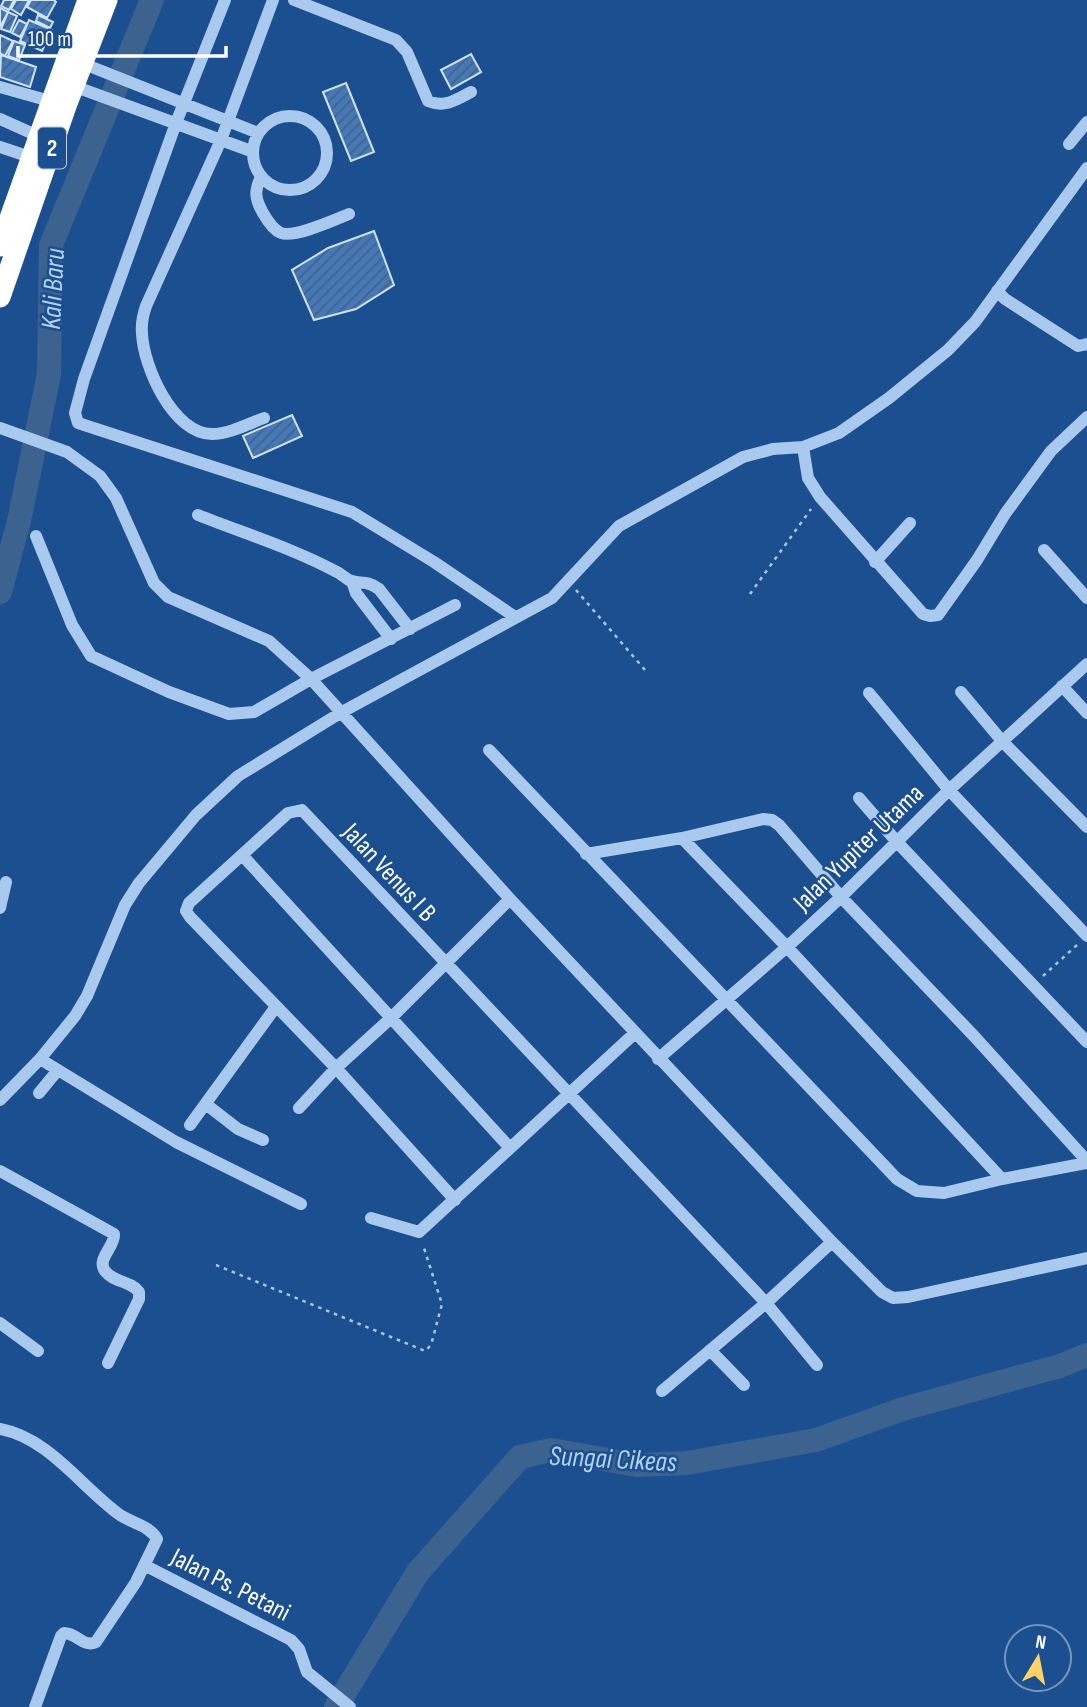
<svg xmlns="http://www.w3.org/2000/svg" width="1087" height="1707" font-family="'Sofia Sans Condensed',sans-serif">
<style>
.lines{fill:none;stroke-linecap:round;stroke-linejoin:round}
.river{stroke:#3c6290;stroke-width:24}
.building{fill:url(#building-hatch);stroke:#cfe3fa;stroke-width:2}
.path{stroke:#a9c9ee;stroke-width:2.5;stroke-dasharray:3.5 5;stroke-linecap:butt}
.minor{stroke:#a9c9ee;stroke-width:12}
.highway{stroke:#fff;stroke-width:21}
.labels{text-anchor:middle;stroke-width:5;stroke-linejoin:round;paint-order:stroke}
.shield{fill:#1b4f8f;stroke:#bbcadd;stroke-width:2}
.shield-label{font-size:24px;font-weight:bold;fill:#fff}
.street-label{font-size:26px;fill:#fff;stroke:#1b4f8f}
.water-label{font-size:28px;font-style:italic;fill:#b5d3f5;stroke:#1b4f8f}
</style>
<defs>
<pattern id="building-hatch" width="6" height="6" patternUnits="userSpaceOnUse" patternTransform="scale(1.75)"><rect width="6" height="6" fill="#4478b7"/><path d="M-1 1l2-2M0 6l6-6M5 7l2-2" fill="none" stroke="#486282"/></pattern>
</defs>
<rect width="100%" height="100%" fill="#1b4f8f"/>
<g class="lines">
<!-- river -->
<path class="river" d="M0 592 19 521 49 374 51 245 152 0
M336 1707 418 1572 520 1457 551 1450 637 1465 687 1463 816 1440 903 1409 1060 1366 1087 1355"/>
</g>
<!-- building -->
<path class="building" d="M4 0H14L9 10 1 6Z
M16 0H29L21 15 11 9Z
M31 0H54L56 2 47 18 27 7Z
M0 8 8 12 0 27Z
M8 12 17 16 10 32 1 29Z
M38 15 53 22 50 28 36 21Z
M19 20 27 24 20 37 12 33Z
M29 20 52 30 42 51 20 41Z
M0 35 13 41 5 56 0 53Z
M14 41 25 45 19 60 8 56Z
M471 54 481 72 451 89 441 70Z
M1 55 36 67 30 87 0 77Z
M346 83 374 152 351 161 323 92Z
M374 231 394 285 356 309 314 320 292 270 328 248Z
M292 415 302 436 253 458 243 436Z"/>
<g class="lines">
<!-- path -->
<path class="path" d="M576 590 645 670
M750 594 811 509
M1043 976 1077 945
M216 1265 425 1351 431 1345 442 1304 423 1245"/>
<!-- minor -->
<path class="minor" d="M225 0 176 123 84 379 75 413 78 423 352 512 434 562 515 617
M294 0 396 40 407 52 428 101C445 108 456 100 471 92
M79 62 258 133
M68 84 251 151
M0 87 57 103
M253 153a37 37 0 1 1 74 0a37 37 0 1 1-74 0Z
M0 119 38 136
M1069 144 1087 122
M0 147 30 157
M261 177C254 191 255 199 263 213 267 220 273 230 281 233 295 238 334 220 349 214
M997 291 1005 299 1078 346 1087 344
M264 418C248 424 229 434 212 434 173 434 143 366 142 333 141 324 143 315 146 306L221 140 273 0
M0 428 67 452 100 476 116 498 154 583 168 597 269 641 311 679 510 899 832 1242 882 1292 893 1298 908 1297 1087 1258
M803 447 808 478 820 497 923 614 930 616 938 615 977 560 1005 514 1051 451 1087 417
M198 515C243 533 292 548 335 571 340 573 344 577 349 580 360 585 365 579 379 589L410 629
M36 536 72 625 91 656 169 692 229 714 254 712 311 679 455 605
M1044 550 1087 598
M875 562 910 523
M352 581 356 593 391 639
M1062 686 1087 713
M961 692 1002 741 1087 827
M869 693 949 790 1087 936
M489 750 897 1179 917 1191 944 1193 1002 1179
M859 798 897 842 1087 1042
M682 838 787 947 1002 1179 1087 1163
M586 854 682 838 763 819 772 820 779 825 841 897 974 1036 1087 1161
M243 856 510 1148
M0 908 6 882
M40 1059 176 1142 301 1204
M658 1059 787 947 841 897 949 790 1087 664
M39 1093 58 1070
M0 1100 40 1059 75 1016 87 996 125 905 139 883 196 815 238 776 342 712 552 598 619 526 743 457 773 449 803 447 839 433 889 398 948 350 975 322 1087 168
M207 1105 238 1129 263 1140
M299 1108 336 1068 391 1018 510 899
M190 1125 275 1008
M0 1171 114 1234C115 1247 96 1259 105 1271 113 1282 131 1281 139 1292V1299L108 1363
M455 1200 336 1068 190 917 186 911 189 903 288 813 302 810 766 1303 817 1365
M371 1218 419 1232 635 1033
M0 1323 38 1351
M710 1350 744 1385
M662 1391 766 1303 832 1242
M0 1429C49 1438 81 1487 120 1515 132 1523 150 1526 157 1539L136 1582 96 1642C83 1648 77 1633 64 1633L61 1636 35 1707
M144 1565 291 1640 299 1649 307 1672 350 1707"/>
<!-- highway -->
<path class="highway" d="M0 246 88 0
M0 297 66 106 107 0"/>
</g>
<g class="labels">
<!-- shield labels -->
<rect class="shield" x="38" y="127.5" width="28" height="41" rx="5"/>
<g class="shield-label">
<text x="52" y="156">2</text>
</g>
<!-- street labels -->
<g class="street-label">
<text transform="translate(858 847) rotate(-44)" y="9">Jalan Yupiter Utama</text>
<text transform="translate(390 872) rotate(47)" y="9">Jalan Venus I B</text>
<text transform="translate(231 1584) rotate(27)" y="9">Jalan Ps. Petani</text>
</g>
<!-- water labels -->
<g class="water-label">
<text transform="translate(52 289) rotate(-87)" y="10">Kali Baru</text>
<text transform="translate(613 1458) rotate(3)" y="10">Sungai Cikeas</text>
</g>
</g>
<!-- north arrow -->
<g transform="translate(1038 1658) rotate(10)"><circle r="33" fill="#1b4f8f" stroke="#7695bc" stroke-width="2"/>
<path d="M0-5L12 26L0 18L-12 26Z" fill="#ffd166"/>
<text y="-10" font-size="19" font-weight="bold" text-anchor="middle" fill="#ffffff">N</text>
</g>
<!-- scale -->
<path d="M18 46v10h208v-10" fill="none" stroke="#ffffff" stroke-width="3.5"/>
<text x="28" y="46" font-size="21" fill="#ffffff" stroke="#1b4f8f" stroke-width="5" paint-order="stroke">100 m</text>
</svg>
